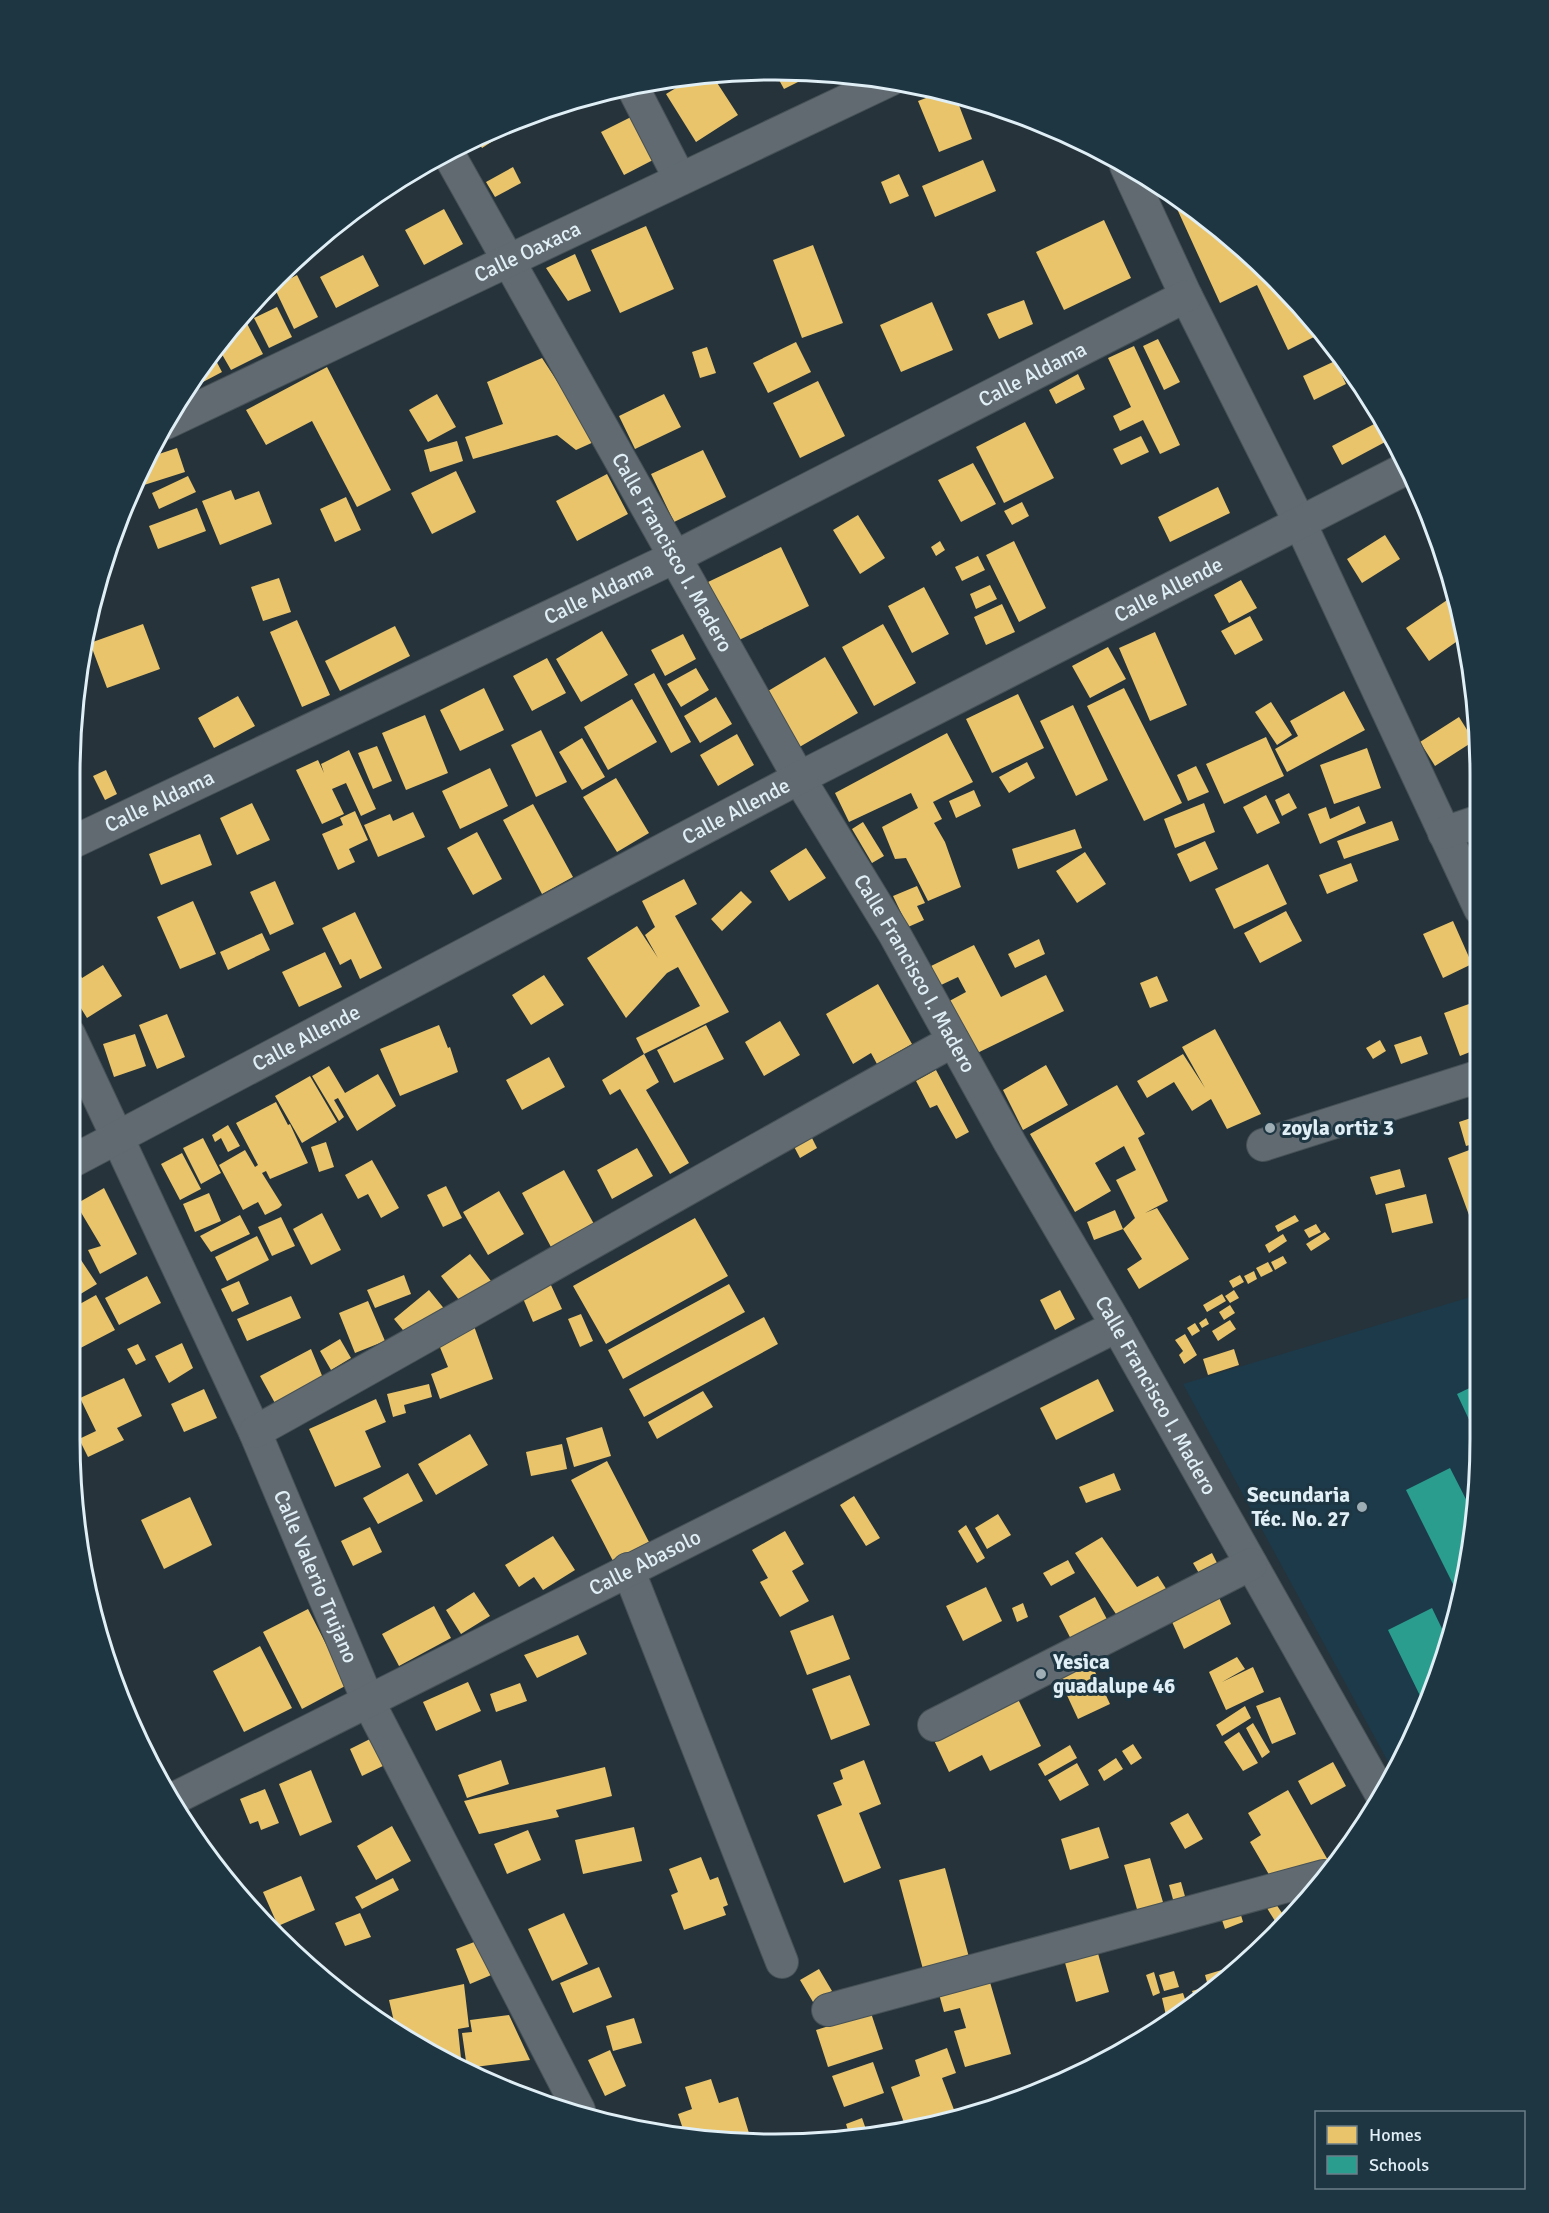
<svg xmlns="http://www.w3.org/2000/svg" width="1549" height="2213" font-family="Signika,sans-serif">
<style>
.built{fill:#1d3a4a}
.homes{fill:#e9c46a}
.schools{fill:#2a9d8f}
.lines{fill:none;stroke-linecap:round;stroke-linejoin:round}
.street-casing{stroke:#465157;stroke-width:34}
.street{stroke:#606a70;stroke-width:32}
.poi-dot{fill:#9fadb4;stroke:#1e3542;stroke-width:2}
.labels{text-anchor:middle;stroke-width:6;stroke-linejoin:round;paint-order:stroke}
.street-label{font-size:21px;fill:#e0eef6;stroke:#1e3542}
.poi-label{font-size:21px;font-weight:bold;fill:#e0eef6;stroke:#1e3542;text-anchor:start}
.rim{fill:none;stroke:#e0eef6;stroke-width:3}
</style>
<rect width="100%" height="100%" fill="#26333a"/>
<!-- built -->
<path class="built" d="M1480 1294V1438L1466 1576 1426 1709 1393 1771 1183 1384Z"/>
<!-- homes -->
<path class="homes" d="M773 69H775L816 73 784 89Z
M712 75 738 115 696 142 666 94 694 77Z
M942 92 955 95 972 139 939 152 918 101Z
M525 116 527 119 482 148 476 138 505 123Z
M631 117 653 160 624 175 601 132Z
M983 160 996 191 935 217 922 186Z
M513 167 521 183 495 197 486 182Z
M899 174 909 196 890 204 881 182Z
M1168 189 1274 276 1311 321 1318 335 1288 350 1257 285 1220 303Z
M444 209 463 244 424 265 405 230Z
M1104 220 1131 278 1064 310 1036 252Z
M646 226 674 289 620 313 591 250Z
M813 245 843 323 802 338 773 260Z
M575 254 591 291 568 301 546 268Z
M363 255 379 286 336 308 320 277Z
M297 275 318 317 294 329 274 287Z
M1024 300 1033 324 999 339 987 314Z
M932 302 953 350 901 372 880 325Z
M277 307 292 337 269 348 254 318Z
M242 314 263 354 231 370 216 344Z
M1158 339 1180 382 1164 390 1143 346Z
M796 342 811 372 768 393 753 363Z
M1134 346 1180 445 1160 454 1143 420 1120 431 1113 416 1131 407 1108 358Z
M707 347 716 373 700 378 692 352Z
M211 351 222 372 203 382 198 373Z
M542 358 596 441 576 450 557 435 473 459 465 437 503 424 487 382Z
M1335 361 1346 384 1314 400 1303 376Z
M327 367 391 490 357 507 312 421 266 445 246 410Z
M1078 374 1085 389 1056 404 1049 390Z
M818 381 845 436 800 458 773 403Z
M437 394 456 427 428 442 409 410Z
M664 394 681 427 635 449 619 416Z
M1025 422 1054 478 1004 503 976 447Z
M1378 422 1387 441 1342 465 1332 446Z
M1141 436 1149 452 1121 465 1113 449Z
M457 441 463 461 430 472 424 450Z
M177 448 185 472 144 485 139 471 144 459Z
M703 450 726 497 674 522 651 474Z
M973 463 996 504 961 522 938 480Z
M456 471 476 512 432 534 411 493Z
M607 474 628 514 577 541 556 501Z
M188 476 196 492 159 509 152 493Z
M1218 487 1230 513 1170 542 1158 517Z
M231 490 235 500 259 491 272 524 220 545 202 501Z
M346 497 361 530 335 542 320 509Z
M1022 502 1029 516 1012 525 1004 511Z
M197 508 206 531 158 549 149 526Z
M858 515 885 558 860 574 833 530Z
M1385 535 1400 559 1362 583 1347 559Z
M940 541 945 550 936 556 931 547Z
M1014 541 1046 608 1019 622 986 555Z
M781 547 809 606 737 641 708 582Z
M978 556 985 570 962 581 955 567Z
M279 578 291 612 263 621 251 587Z
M1241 580 1257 608 1229 623 1214 595Z
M990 585 997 599 976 609 970 594Z
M924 587 949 634 912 653 888 606Z
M1453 596 1466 635 1429 661 1406 628Z
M1002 604 1015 632 986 645 974 617Z
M1250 616 1263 640 1235 655 1221 631Z
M297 620 330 695 302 707 270 632Z
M143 624 160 669 107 688 90 643Z
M883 624 916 683 874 706 842 647Z
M395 626 410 656 340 691 325 661Z
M602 631 628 675 581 702 556 659Z
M1155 632 1187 705 1150 721 1119 648Z
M683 634 696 659 665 676 651 650Z
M1108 647 1126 679 1090 698 1072 666Z
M825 657 858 713 796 749 763 694Z
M547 658 566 693 532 711 513 676Z
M696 668 709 690 681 707 667 684Z
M654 673 691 742 671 753 634 684Z
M484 688 504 730 460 751 440 710Z
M1124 688 1182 803 1144 821 1087 706Z
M1344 691 1365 730 1287 772 1275 749 1298 736 1290 721Z
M1018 694 1044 748 992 773 966 719Z
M238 696 255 726 214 748 198 718Z
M716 697 732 724 700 743 684 716Z
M632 699 657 742 608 770 584 727Z
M1271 702 1292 735 1277 745 1255 712Z
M1073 705 1108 780 1076 796 1040 721Z
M425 715 448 773 406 790 382 733Z
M1459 717 1474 741 1435 766 1420 742Z
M541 730 567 782 536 797 511 745Z
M947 733 973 782 933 802 942 819 934 823 945 842 961 887 928 901 906 858 895 859 882 827 918 808 911 793 849 822 835 793Z
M737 734 754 765 718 786 700 755Z
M1266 737 1284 776 1224 804 1206 764Z
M582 738 605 777 582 790 559 752Z
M377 746 392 781 373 789 358 753Z
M1367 748 1381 788 1334 804 1320 765Z
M349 750 376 809 361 816 346 783 332 789 344 814 322 824 296 770 318 760 324 773 321 764Z
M1027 762 1035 778 1009 793 999 777Z
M1196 766 1209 792 1188 801 1177 775Z
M490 768 508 806 460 829 442 791Z
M106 770 117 794 105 800 93 776Z
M616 778 649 833 617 852 583 797Z
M974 790 981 806 956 818 949 801Z
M1289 793 1297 808 1282 816 1275 800Z
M1266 795 1280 823 1257 834 1243 807Z
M252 803 270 840 237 855 220 818Z
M1204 803 1215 832 1175 848 1164 819Z
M533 804 573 877 542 894 503 820Z
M1359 806 1366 823 1320 844 1308 814 1326 807 1330 819Z
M355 811 368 840 349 849 355 862 338 870 322 834 343 825 340 818Z
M413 812 425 837 378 857 364 825 390 814 393 821Z
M1392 821 1399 840 1344 859 1337 841Z
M863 822 884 856 872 863 852 829Z
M1075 829 1082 848 1018 869 1012 849Z
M477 832 502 879 473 895 447 848Z
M200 834 212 865 161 885 149 854Z
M1205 841 1218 869 1190 882 1177 854Z
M806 848 826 878 789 901 770 871Z
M1085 852 1106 884 1077 903 1056 871Z
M1351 863 1358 881 1327 894 1319 875Z
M1268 864 1287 904 1234 929 1215 889Z
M684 879 697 904 675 916 729 1012 644 1054 636 1038 700 1006 678 967 667 973 626 1018 587 958 637 926 658 958 645 935 655 927 642 901Z
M275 881 294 924 270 935 250 892Z
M917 886 925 903 917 906 924 920 908 927 893 896Z
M741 891 752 902 722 931 711 919Z
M193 901 216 954 180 969 157 917Z
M1286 911 1302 941 1260 963 1244 933Z
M355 912 382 968 360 979 351 959 340 965 322 928Z
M1453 921 1472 964 1443 978 1423 934Z
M262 933 270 950 228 970 220 952Z
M1039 939 1045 954 1015 968 1008 954Z
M974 945 1001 997 1046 975 1064 1011 969 1057 942 1005 966 992 958 977 941 985 931 966Z
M325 952 342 987 299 1007 282 972Z
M103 965 122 996 87 1018 69 989V975L77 970 82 978Z
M544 975 564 1005 531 1025 512 995Z
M1157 976 1168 1001 1150 1008 1140 983Z
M878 984 912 1044 877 1064 871 1053 853 1064 826 1014Z
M1480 1000V1048L1460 1056 1444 1013Z
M167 1014 185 1057 157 1069 139 1025Z
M780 1021 800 1055 764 1076 745 1042Z
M439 1025 448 1048 450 1047 458 1072 400 1096 380 1049Z
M706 1025 724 1059 674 1083 657 1050Z
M1215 1029 1261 1114 1227 1129 1211 1099 1192 1111 1174 1082 1147 1098 1137 1081 1183 1054 1205 1088 1182 1047Z
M135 1034 146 1066 114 1077 103 1044Z
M1421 1036 1428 1054 1401 1064 1394 1045Z
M1380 1040 1386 1051 1373 1059 1366 1048Z
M644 1054 659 1082 646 1090 689 1163 670 1174 620 1089 610 1095 602 1080Z
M549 1057 565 1087 522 1110 506 1080Z
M1046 1065 1068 1105 1023 1130 1003 1090Z
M329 1066 345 1093 378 1074 396 1106 357 1131 338 1098 334 1100 344 1117 339 1121 312 1076Z
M936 1070 969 1132 956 1139 937 1105 930 1108 916 1081Z
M310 1076 337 1122 302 1143 275 1096Z
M1117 1085 1145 1134 1138 1138 1168 1201 1145 1213 1157 1208 1189 1259 1139 1289 1127 1269 1142 1259 1123 1229 1135 1218 1116 1180 1136 1170 1124 1146 1095 1163 1111 1191 1075 1212 1030 1134Z
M276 1102 288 1125 290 1124 308 1163 270 1179 266 1171 262 1173 282 1205 279 1208 265 1215 258 1202 243 1210 219 1165 245 1150 255 1167 258 1165 236 1123Z
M1480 1115V1142L1466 1146 1459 1122Z
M228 1125 240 1146 228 1152 221 1138 215 1142 212 1135Z
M808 1130 817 1148 800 1158 790 1139Z
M203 1138 221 1173 201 1184 183 1148Z
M326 1142 334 1167 319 1172 311 1147Z
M1480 1146V1211L1469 1215 1448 1158Z
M637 1148 653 1176 612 1199 597 1170Z
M182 1153 201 1189 180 1200 161 1164Z
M372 1160 399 1208 381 1218 368 1194 358 1199 345 1175Z
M1400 1169 1405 1187 1376 1195 1370 1177Z
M564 1170 594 1224 551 1247 522 1193Z
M446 1186 462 1218 443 1227 427 1195Z
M104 1188 137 1254 100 1274 88 1250 101 1246 76 1204Z
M499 1191 524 1234 488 1255 463 1212Z
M209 1193 221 1221 195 1232 183 1204Z
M1426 1194 1433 1223 1392 1233 1385 1204Z
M1115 1210 1123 1229 1094 1240 1087 1222Z
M322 1213 341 1250 311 1265 293 1229Z
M240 1215 250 1234 211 1252 200 1236Z
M1295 1215 1299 1221 1278 1232 1275 1226Z
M281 1217 295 1246 272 1256 258 1227Z
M695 1218 728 1276 606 1344 573 1286Z
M1316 1224 1321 1232 1309 1238 1304 1230Z
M1325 1232 1330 1239 1311 1251 1306 1244Z
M1283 1234 1287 1241 1269 1253 1265 1245Z
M257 1236 269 1260 227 1281 215 1257Z
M470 1254 491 1281 462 1304 441 1276Z
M1283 1256 1287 1263 1275 1270 1271 1262Z
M79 1257 97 1284 69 1301V1263Z
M1268 1262 1273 1271 1261 1277 1256 1268Z
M1254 1271 1257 1279 1248 1284 1244 1276Z
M404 1275 411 1294 375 1308 367 1290Z
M1240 1275 1244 1282 1233 1288 1229 1281Z
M147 1276 161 1303 119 1325 105 1298Z
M239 1281 249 1304 232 1312 221 1289Z
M550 1283 562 1309 533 1322 522 1296Z
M729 1284 745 1312 623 1379 608 1350Z
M429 1290 446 1311 411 1340 394 1319Z
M1060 1290 1075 1319 1055 1330 1040 1300Z
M1234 1290 1239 1298 1230 1303 1225 1296Z
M1222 1294 1226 1301 1207 1312 1203 1305Z
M96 1295 115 1330 69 1354V1310Z
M291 1296 301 1318 247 1341 237 1319Z
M368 1301 385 1341 355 1353 339 1313Z
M1230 1305 1235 1313 1224 1320 1219 1312Z
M581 1314 593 1341 580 1347 568 1319Z
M764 1317 778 1344 644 1417 629 1389Z
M1206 1318 1209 1324 1202 1328 1199 1323Z
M1230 1320 1236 1329 1218 1341 1212 1331Z
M1195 1323 1200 1331 1192 1336 1187 1328Z
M474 1326 493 1379 440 1399 431 1374 448 1367 437 1340Z
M1185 1334 1197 1355 1184 1364 1179 1355 1183 1351 1175 1340Z
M340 1339 351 1358 331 1370 320 1351Z
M182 1343 193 1368 169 1383 155 1356Z
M138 1344 146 1360 136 1365 127 1349Z
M311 1349 323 1378 276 1405 260 1376Z
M1234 1349 1239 1365 1208 1375 1203 1359Z
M69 1377 76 1393 69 1396Z
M124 1378 142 1416 117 1428 124 1440 88 1457 79 1439 96 1431 80 1398Z
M1098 1379 1114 1411 1056 1440 1040 1408Z
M429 1384 432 1397 404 1405 406 1413 393 1417 387 1394Z
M204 1389 217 1418 184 1432 171 1404Z
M703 1391 713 1407 657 1439 648 1422Z
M376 1399 386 1422 365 1431 381 1467 335 1487 309 1429Z
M602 1427 611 1456 574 1467 566 1438Z
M470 1434 488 1465 436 1495 418 1464Z
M562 1444 567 1469 531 1476 526 1452Z
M607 1461 649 1542 613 1561 571 1480Z
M408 1473 423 1501 378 1524 363 1498Z
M1114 1473 1121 1490 1086 1503 1079 1487Z
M854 1496 880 1538 866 1546 840 1505Z
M190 1497 212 1545 164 1569 141 1520Z
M998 1514 1011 1535 987 1549 975 1528Z
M966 1525 985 1558 977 1563 958 1531Z
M370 1527 382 1552 353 1566 341 1541Z
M785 1531 804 1564 792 1571 809 1601 780 1617 760 1582 768 1578 752 1550Z
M553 1536 575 1570 543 1590 534 1577 519 1587 505 1565Z
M1102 1537 1137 1587 1158 1576 1170 1595 1120 1620 1075 1553Z
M1212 1553 1221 1571 1203 1580 1193 1563Z
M1068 1560 1075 1573 1051 1586 1043 1573Z
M986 1587 1002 1621 963 1641 946 1606Z
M1216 1591 1231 1624 1184 1649 1169 1615Z
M474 1592 490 1616 461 1634 446 1610Z
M1095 1597 1109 1623 1073 1643 1059 1616Z
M1023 1603 1028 1617 1017 1622 1012 1608Z
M434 1606 451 1638 399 1666 382 1634Z
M308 1609 347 1685 302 1709 263 1632Z
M833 1615 850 1659 807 1675 790 1631Z
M578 1635 587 1654 537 1678 524 1655Z
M260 1646 292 1708 244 1732 213 1671Z
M1237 1657 1245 1669 1222 1682 1253 1667 1264 1692 1226 1710 1209 1672Z
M1090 1661 1110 1704 1078 1719 1058 1676Z
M850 1675 870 1725 831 1740 812 1689Z
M468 1682 481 1711 436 1731 423 1702Z
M520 1683 527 1701 496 1712 490 1694Z
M1016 1695 1041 1746 990 1771 982 1755 949 1772 932 1736Z
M1280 1697 1296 1734 1272 1744 1256 1706Z
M1245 1706 1251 1718 1222 1736 1216 1725Z
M1253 1723 1270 1752 1262 1758 1246 1728Z
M1239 1732 1258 1763 1243 1771 1224 1742Z
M372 1738 385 1765 362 1776 350 1749Z
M1133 1744 1142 1758 1131 1765 1122 1751Z
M1070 1745 1077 1758 1045 1776 1038 1764Z
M1116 1758 1123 1769 1104 1781 1098 1770Z
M501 1760 509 1784 467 1798 458 1775Z
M864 1760 881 1804 859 1813 881 1868 844 1883 817 1815 842 1805 833 1783 843 1779 840 1770Z
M1333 1762 1346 1786 1311 1805 1298 1781Z
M1077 1763 1089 1785 1060 1801 1048 1780Z
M605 1767 612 1796 556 1810 559 1817 479 1834 464 1801Z
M311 1770 332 1822 300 1836 279 1784Z
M265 1789 279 1823 261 1830 258 1821 250 1824 240 1799Z
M1288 1790 1329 1862 1306 1875 1300 1866 1281 1877 1271 1878 1250 1842 1261 1835 1248 1813Z
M1188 1813 1203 1839 1185 1849 1170 1823Z
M392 1826 411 1861 376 1880 357 1846Z
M634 1827 642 1861 583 1874 575 1840Z
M1099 1827 1109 1858 1070 1870 1061 1839Z
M528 1830 541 1860 507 1874 494 1844Z
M701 1857 710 1880 718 1877 728 1905 723 1907 726 1915 684 1930 671 1895 678 1892 669 1869Z
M1150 1858 1165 1909 1139 1916 1124 1865Z
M945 1868 970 1961 924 1973 899 1880Z
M301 1876 315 1910 278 1926 263 1892Z
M393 1878 399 1890 362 1909 355 1897Z
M1181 1882 1186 1900 1174 1903 1169 1885Z
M1270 1895 1284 1916 1275 1921 1262 1900Z
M1238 1905 1243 1922 1225 1929 1219 1911Z
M360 1913 371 1937 345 1946 335 1923Z
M564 1913 588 1964 552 1981 528 1929Z
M482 1939 496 1973 470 1984 456 1949Z
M1095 1943 1109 1992 1076 2002 1062 1952Z
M599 1967 612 1997 573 2013 560 1983Z
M819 1969 832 1991 813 2002 800 1980Z
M1225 1969 1227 1976 1218 1983 1208 1986 1205 1975Z
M1174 1971 1179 1987 1164 1991 1159 1975Z
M987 1972 1011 2054 965 2067 954 2031 966 2028 960 2008 944 2012 937 1987Z
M1154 1972 1160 1993 1153 1996 1146 1975Z
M464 1984 469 2027 458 2029 462 2068 421 2049 391 2027 395 2026 389 2000Z
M1202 1988 1204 1994 1196 2001 1192 1991Z
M1183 1993 1187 2005 1193 2004 1168 2024 1162 1998Z
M871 2013 883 2049 828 2067 816 2030Z
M509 2015 530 2060 467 2068 462 2033 472 2032 470 2020Z
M634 2018 642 2043 613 2051 606 2026Z
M947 2048 956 2073 942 2078 956 2115 907 2131 891 2087 920 2076 915 2060Z
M610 2050 626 2086 605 2096 588 2060Z
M873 2062 884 2093 844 2107 832 2076Z
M711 2079 719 2103 738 2097 752 2143 686 2138 678 2114 692 2109 685 2087Z
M551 2096 555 2104 543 2101Z
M862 2118 868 2135 850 2137 846 2124Z"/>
<!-- schools -->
<path class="schools" d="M1480 1383V1443L1457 1394Z
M1450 1468 1473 1513 1466 1576 1460 1598 1406 1490Z
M1432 1608 1447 1639 1426 1708 1388 1630Z"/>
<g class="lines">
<!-- street casing -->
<g class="street-casing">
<g id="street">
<path d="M631 84 680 179"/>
<path id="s1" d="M448 153 799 778 895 935 1010 1143 1117 1326 1381 1794"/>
<path d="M1126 166 1186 296 1301 525 1480 909"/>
<path id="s2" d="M166 423 890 80"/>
<path d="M1444 833 1480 821"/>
<path id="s3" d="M69 844 675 557 1186 296"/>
<path id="s4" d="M69 1034 255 1432 368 1701 579 2110"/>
<path d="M1263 1145 1480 1076"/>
<path id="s5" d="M69 1163 799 778 1409 467"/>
<path d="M255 1432C488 1303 719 1169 953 1041"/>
<path d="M628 1569 782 1962"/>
<path d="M934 1725 1251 1564"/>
<path id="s6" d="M171 1800 1117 1326"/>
<path d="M828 2010 1324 1876"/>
</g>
</g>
<!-- street -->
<use href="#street" class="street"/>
</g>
<!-- markers -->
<g class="poi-dot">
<circle cx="1270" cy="1128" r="6"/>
<circle cx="1362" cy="1507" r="6"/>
<circle cx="1041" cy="1674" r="6"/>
</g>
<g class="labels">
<!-- street labels -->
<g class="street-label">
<text dy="7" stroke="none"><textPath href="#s2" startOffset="400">Calle Oaxaca</textPath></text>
<text dy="7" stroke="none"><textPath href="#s3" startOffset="1072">Calle Aldama</textPath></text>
<text dy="7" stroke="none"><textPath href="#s1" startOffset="458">Calle Francisco I. Madero</textPath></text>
<text dy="7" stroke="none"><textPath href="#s5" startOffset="1240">Calle Allende</textPath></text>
<text dy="7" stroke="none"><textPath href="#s3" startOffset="586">Calle Aldama</textPath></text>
<text dy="7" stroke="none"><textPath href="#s3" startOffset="100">Calle Aldama</textPath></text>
<text dy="7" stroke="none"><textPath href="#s5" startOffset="754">Calle Allende</textPath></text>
<text dy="7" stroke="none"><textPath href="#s1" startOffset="944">Calle Francisco I. Madero</textPath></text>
<text dy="7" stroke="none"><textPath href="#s5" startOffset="268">Calle Allende</textPath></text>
<text dy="7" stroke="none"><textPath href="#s1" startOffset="1430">Calle Francisco I. Madero</textPath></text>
<text dy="7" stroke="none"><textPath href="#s6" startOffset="530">Calle Abasolo</textPath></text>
<text dy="7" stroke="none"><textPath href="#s4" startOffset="596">Calle Valerio Trujano</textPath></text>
</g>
<!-- poi labels -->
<g class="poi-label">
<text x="1282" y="1135">zoyla ortiz 3</text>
<text x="1350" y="1502" text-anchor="end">Secundaria<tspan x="1350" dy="24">Téc. No. 27</tspan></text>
<text x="1053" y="1669">Yesica<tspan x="1053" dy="24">guadalupe 46</tspan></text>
</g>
</g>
<!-- crop -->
<path d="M0 0H1549V2213H0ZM775 80H775A695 695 0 0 1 1470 775V1439A695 695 0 0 1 775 2134H775A695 695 0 0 1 80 1439V775A695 695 0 0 1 775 80Z" fill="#1e3542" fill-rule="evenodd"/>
<path class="rim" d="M775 80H775A695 695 0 0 1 1470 775V1439A695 695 0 0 1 775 2134H775A695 695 0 0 1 80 1439V775A695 695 0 0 1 775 80Z"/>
<!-- legend -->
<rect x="1315" y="2111" width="210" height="78" fill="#1e3542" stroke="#6c7f8a" stroke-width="1.5"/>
<rect x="1327" y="2126" width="30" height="18" fill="#e9c46a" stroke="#6c7f8a" stroke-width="1.5"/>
<text x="1369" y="2141" font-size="18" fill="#e0eef6">Homes</text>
<rect x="1327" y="2156" width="30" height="18" fill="#2a9d8f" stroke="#6c7f8a" stroke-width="1.5"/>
<text x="1369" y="2171" font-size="18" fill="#e0eef6">Schools</text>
</svg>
